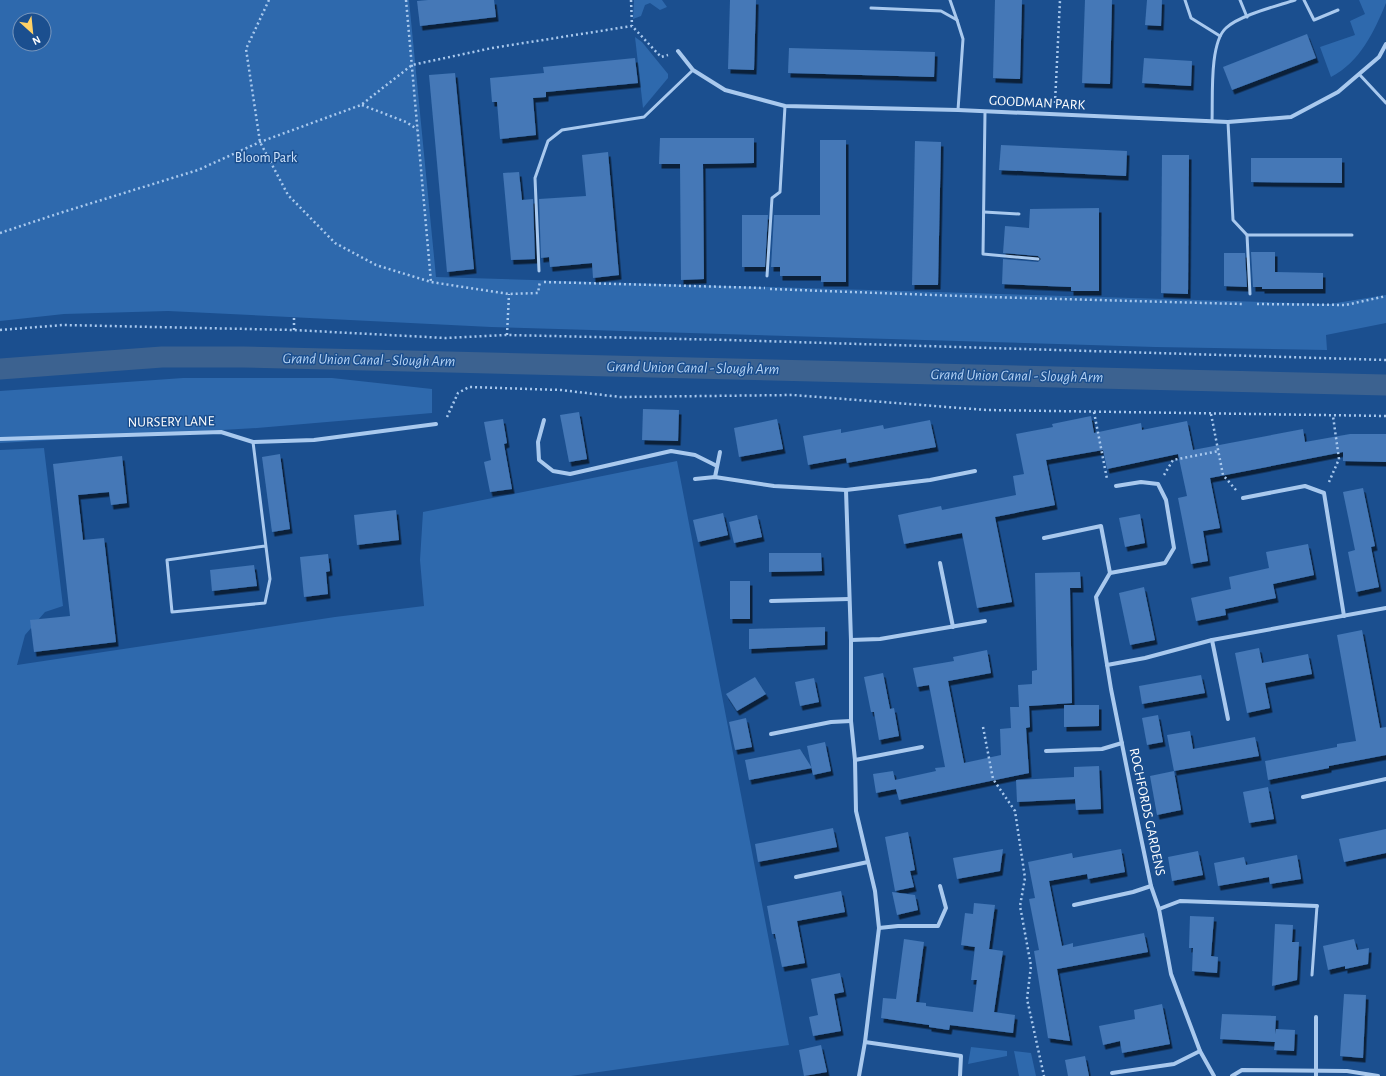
<svg xmlns="http://www.w3.org/2000/svg" width="1386" height="1076" font-family="'Alegreya Sans',sans-serif">
	<style>
		.green { fill: #2e69ad; fill-rule: evenodd }
		.lines { fill: none; stroke-linecap: round; stroke-linejoin: round }
		.canal { stroke: #3c6290; stroke-width: 21 }
		.building { fill: #4478b7; filter: url(#shadow) }
		.path { stroke: #a9c9ee; stroke-width: 2.5; stroke-dasharray: 2 3; stroke-linecap: butt }
		.lane { stroke: #a9c9ee; stroke-width: 3 }
		.street { stroke: #a9c9ee; stroke-width: 4 }
		.labels { text-anchor: middle; dominant-baseline: central; stroke-width: 3; stroke-linejoin: round; paint-order: stroke }
		.street-label { font-size: 14px; fill: #fff; stroke: #1b4f8f }
		.park-label { font-size: 14px; fill: #cfe3fa; stroke: #1b4f8f }
		.water-label { font-size: 15px; font-style: italic; fill: #b5d3f5; stroke: #1b4f8f }
	</style>
	<defs>
		<filter id="shadow"><feDropShadow dx="2.5" dy="4.5" stdDeviation="0" flood-color="#0009"/></filter>
	</defs>
	<rect width="100%" height="100%" fill="#1b4f8f"/>
	<g class="green">
		<path d="M 0,0 L 409,0 L 436,277 L 1330,304 L 1386,295 L 1386,323 L 1326,335 L 1327,350 L 1155,347 L 491,327 L 168,311 L 64,314 L 0,321 ZM 20,20 L 44,20 L 44,44 L 20,44 Z"/>
		<path d="M 634,0 L 662,0 L 667,7 L 660,10 L 650,3 L 645,5 L 641,16 L 633,19 Z"/>
		<path d="M 1359,0 L 1386,0 L 1386,3 C 1374,32 1360,62 1331,77 L 1320,47 L 1355,35 L 1350,21 L 1365,14 Z"/>
		<path d="M 635,37 L 642,42 L 668,74 L 668,78 L 643,108 Z"/>
		<path d="M 183,378 L 332,378 L 432,389 L 432,413 L 257,428 L 0,443 L 0,391 Z"/>
		<path d="M 44,448 L 63,606 L 45,612 L 25,635 L 17,665 L 335,617 L 424,606 L 420,560 L 423,512 L 677,461 L 789,1045 L 571,1076 L 0,1076 L 0,450 Z"/>
		<path d="M 971,1047 L 1007,1051 L 1007,1056 L 968,1064 Z"/>
		<path d="M 1014,1051 L 1031,1053 L 1036,1076 L 1019,1076 Z"/>
	</g>
	<g class="lines">
		<path class="canal" d="M 0,369 L 162,357 L 243,357 L 1386,385"/>
	</g>
	<g class="building">
		<path d="M 428,0 L 494,0 L 496,17 L 420,26 L 417,1 Z"/>
		<path d="M 730,0 L 756,0 L 754,70 L 728,69 Z"/>
		<path d="M 995,0 L 1022,0 L 1020,79 L 993,78 Z"/>
		<path d="M 1085,0 L 1112,0 L 1110,84 L 1082,83 Z"/>
		<path d="M 1147,0 L 1162,0 L 1161,26 L 1145,25 Z"/>
		<path d="M 1307,34 L 1316,58 L 1232,90 L 1223,67 Z"/>
		<path d="M 789,48 L 935,52 L 934,77 L 788,73 Z"/>
		<path d="M 635,58 L 638,83 L 546,92 L 546,97 L 533,98 L 536,135 L 500,139 L 497,102 L 492,102 L 490,78 L 544,73 L 543,67 Z"/>
		<path d="M 1144,58 L 1192,61 L 1191,86 L 1142,83 Z"/>
		<path d="M 455,73 L 474,269 L 447,272 L 429,75 Z"/>
		<path d="M 660,138 L 754,138 L 754,163 L 703,164 L 704,279 L 681,280 L 680,164 L 659,164 Z"/>
		<path d="M 820,140 L 846,140 L 846,282 L 821,282 L 821,276 L 780,276 L 780,267 L 771,267 L 774,215 L 820,215 Z"/>
		<path d="M 915,141 L 941,142 L 938,285 L 912,285 Z"/>
		<path d="M 1001,145 L 1127,151 L 1126,176 L 999,170 Z"/>
		<path d="M 608,152 L 619,275 L 593,278 L 592,263 L 550,267 L 549,257 L 541,258 L 539,199 L 586,196 L 582,155 Z"/>
		<path d="M 1162,155 L 1189,155 L 1188,294 L 1161,293 Z"/>
		<path d="M 1251,158 L 1342,158 L 1342,183 L 1251,182 Z"/>
		<path d="M 519,172 L 522,200 L 533,199 L 535,259 L 511,260 L 503,173 Z"/>
		<path d="M 1099,208 L 1099,291 L 1071,291 L 1071,287 L 1002,284 L 1003,259 L 1038,262 L 1041,259 L 1038,256 L 1003,253 L 1005,226 L 1029,228 L 1030,209 Z"/>
		<path d="M 742,215 L 768,215 L 765,267 L 742,267 Z"/>
		<path d="M 1251,252 L 1275,252 L 1275,272 L 1323,273 L 1323,289 L 1262,289 L 1262,287 L 1253,287 Z"/>
		<path d="M 1224,253 L 1245,253 L 1247,287 L 1224,286 Z"/>
		<path d="M 643,409 L 679,410 L 678,441 L 642,440 Z"/>
		<path d="M 579,412 L 587,459 L 569,462 L 560,415 Z"/>
		<path d="M 1091,416 L 1094,433 L 1141,423 L 1142,430 L 1187,421 L 1193,450 L 1303,429 L 1305,442 L 1350,434 L 1386,434 L 1386,462 L 1343,461 L 1343,452 L 1210,478 L 1220,528 L 1203,531 L 1208,561 L 1191,564 L 1178,498 L 1187,496 L 1178,454 L 1107,469 L 1103,450 L 1046,460 L 1055,505 L 995,517 L 1012,602 L 977,608 L 962,533 L 904,544 L 898,515 L 941,506 L 942,510 L 1016,495 L 1013,476 L 1024,474 L 1016,434 L 1053,427 L 1052,424 Z"/>
		<path d="M 503,419 L 507,443 L 504,444 L 512,489 L 490,492 L 484,462 L 491,460 L 484,422 Z"/>
		<path d="M 777,419 L 783,449 L 739,457 L 734,428 Z"/>
		<path d="M 930,420 L 936,447 L 847,463 L 846,458 L 808,465 L 803,436 L 841,429 L 841,433 L 883,425 L 884,429 Z"/>
		<path d="M 280,454 L 290,529 L 272,532 L 262,457 Z"/>
		<path d="M 122,456 L 127,503 L 111,505 L 109,492 L 78,495 L 83,540 L 104,538 L 116,642 L 34,652 L 30,620 L 70,616 L 53,464 Z"/>
		<path d="M 1363,488 L 1375,546 L 1371,547 L 1379,587 L 1356,592 L 1348,552 L 1355,550 L 1343,492 Z"/>
		<path d="M 396,510 L 399,540 L 357,545 L 354,515 Z"/>
		<path d="M 723,513 L 728,535 L 698,542 L 693,520 Z"/>
		<path d="M 1140,514 L 1145,543 L 1125,547 L 1119,518 Z"/>
		<path d="M 757,515 L 762,537 L 734,543 L 729,522 Z"/>
		<path d="M 1308,544 L 1314,575 L 1273,584 L 1276,598 L 1225,609 L 1226,615 L 1196,621 L 1191,598 L 1231,589 L 1229,577 L 1269,568 L 1266,552 Z"/>
		<path d="M 769,553 L 821,553 L 822,571 L 769,572 Z"/>
		<path d="M 328,554 L 330,571 L 326,572 L 328,594 L 304,597 L 300,557 Z"/>
		<path d="M 254,565 L 257,586 L 212,591 L 210,570 Z"/>
		<path d="M 1080,572 L 1081,588 L 1070,588 L 1072,703 L 1029,706 L 1030,727 L 1026,728 L 1029,773 L 899,800 L 896,789 L 876,793 L 873,774 L 893,771 L 895,780 L 936,771 L 935,768 L 945,767 L 929,685 L 917,687 L 913,668 L 954,661 L 953,657 L 987,650 L 991,673 L 948,681 L 964,763 L 1001,755 L 1000,729 L 1011,728 L 1010,707 L 1019,707 L 1018,685 L 1032,684 L 1032,671 L 1037,670 L 1035,573 Z"/>
		<rect x="730" y="581" width="20" height="38"/>
		<path d="M 1144,587 L 1155,640 L 1130,645 L 1119,593 Z"/>
		<path d="M 825,627 L 825,645 L 749,649 L 749,629 Z"/>
		<path d="M 1362,630 L 1380,728 L 1386,727 L 1386,755 L 1329,766 L 1329,768 L 1268,780 L 1265,761 L 1337,747 L 1337,744 L 1356,741 L 1337,635 Z"/>
		<path d="M 1259,648 L 1262,663 L 1308,654 L 1312,674 L 1265,683 L 1270,708 L 1247,713 L 1235,653 Z"/>
		<path d="M 883,673 L 890,709 L 894,708 L 899,736 L 879,740 L 874,712 L 871,712 L 864,677 Z"/>
		<path d="M 1201,675 L 1205,693 L 1142,704 L 1139,686 Z"/>
		<path d="M 755,677 L 766,694 L 737,711 L 726,694 Z"/>
		<path d="M 814,678 L 819,702 L 800,706 L 795,682 Z"/>
		<path d="M 1064,705 L 1099,705 L 1099,726 L 1064,727 Z"/>
		<path d="M 1158,715 L 1163,742 L 1147,745 L 1142,718 Z"/>
		<path d="M 746,718 L 752,747 L 735,750 L 729,722 Z"/>
		<path d="M 1190,731 L 1193,749 L 1255,737 L 1259,756 L 1174,771 L 1167,735 Z"/>
		<path d="M 825,742 L 831,771 L 813,775 L 807,746 Z"/>
		<path d="M 800,749 L 812,768 L 749,780 L 745,760 Z"/>
		<path d="M 1099,766 L 1101,809 L 1076,810 L 1075,799 L 1017,802 L 1016,780 L 1074,777 L 1074,767 Z"/>
		<path d="M 1174,771 L 1181,810 L 1157,815 L 1150,776 Z"/>
		<path d="M 1268,787 L 1274,819 L 1249,823 L 1243,792 Z"/>
		<path d="M 833,828 L 837,847 L 758,862 L 755,844 Z"/>
		<path d="M 1386,829 L 1386,853 L 1344,862 L 1339,839 Z"/>
		<path d="M 908,832 L 915,870 L 910,871 L 914,887 L 895,891 L 885,837 Z"/>
		<path d="M 1003,849 L 1000,871 L 957,879 L 953,858 Z"/>
		<path d="M 1121,849 L 1125,872 L 1088,879 L 1087,874 L 1049,881 L 1062,946 L 1073,943 L 1073,947 L 1144,933 L 1148,952 L 1057,969 L 1070,1041 L 1048,1038 L 1034,951 L 1039,950 L 1029,899 L 1035,898 L 1028,862 L 1072,853 L 1073,858 Z"/>
		<path d="M 1198,851 L 1203,875 L 1172,881 L 1168,857 Z"/>
		<path d="M 1297,855 L 1301,879 L 1270,884 L 1269,877 L 1218,886 L 1214,863 L 1244,857 L 1246,865 Z"/>
		<path d="M 841,891 L 845,912 L 797,921 L 805,963 L 782,967 L 775,934 L 772,934 L 767,906 Z"/>
		<path d="M 892,892 L 915,895 L 918,910 L 897,915 Z"/>
		<path d="M 974,903 L 995,905 L 989,949 L 1003,951 L 994,1012 L 1015,1015 L 1013,1033 L 950,1025 L 949,1030 L 929,1027 L 929,1025 L 881,1018 L 883,998 L 896,999 L 904,939 L 924,942 L 916,1002 L 926,1003 L 926,1006 L 973,1012 L 977,980 L 971,980 L 975,947 L 961,945 L 965,913 L 973,914 Z"/>
		<path d="M 1190,916 L 1214,917 L 1211,956 L 1218,957 L 1217,973 L 1192,971 L 1193,948 L 1189,948 Z"/>
		<path d="M 1275,924 L 1293,925 L 1292,942 L 1299,942 L 1297,980 L 1272,986 Z"/>
		<path d="M 1354,939 L 1357,950 L 1369,948 L 1368,964 L 1345,969 L 1345,966 L 1328,970 L 1323,946 Z"/>
		<path d="M 840,973 L 844,992 L 834,994 L 841,1031 L 813,1036 L 809,1017 L 818,1015 L 811,979 Z"/>
		<path d="M 1344,994 L 1366,995 L 1363,1058 L 1340,1056 Z"/>
		<path d="M 1162,1004 L 1170,1044 L 1122,1053 L 1120,1041 L 1103,1045 L 1099,1026 L 1135,1019 L 1134,1010 Z"/>
		<path d="M 1222,1014 L 1276,1016 L 1275,1034 L 1276,1029 L 1295,1030 L 1294,1051 L 1274,1050 L 1275,1042 L 1220,1039 Z"/>
		<path d="M 821,1045 L 827,1072 L 804,1076 L 799,1050 Z"/>
		<path d="M 1085,1056 L 1089,1076 L 1068,1076 L 1065,1060 Z"/>
	</g>
	<g class="lines">
		<g class="path">
			<path d="M 269,0 L 246,49 L 260,142 L 288,195 L 335,243 L 376,265 L 431,282 L 509,294 L 538,293 L 540,281"/>
			<path d="M 406,0 L 431,282"/>
			<path d="M 631,0 L 632,26"/>
			<path d="M 1055,103 L 1060,0"/>
			<path d="M 362,105 L 406,122 L 417,129"/>
			<path d="M 0,233 L 63,212 L 198,170 L 260,142 L 361,105 L 412,65 L 492,48 L 632,26 L 661,57 L 668,55"/>
			<path d="M 544,282 L 765,288"/>
			<path d="M 770,289 L 989,297 L 1242,304"/>
			<path d="M 1257,304 L 1346,305 L 1386,296"/>
			<path d="M 0,330 L 63,325 L 294,330 L 446,338 L 507,335 L 728,340 L 1386,360"/>
			<path d="M 294,330 L 294,317"/>
			<path d="M 507,335 L 509,294"/>
			<path d="M 1094,412 L 1107,479"/>
			<path d="M 1211,414 L 1223,475 L 1236,490"/>
			<path d="M 447,417 L 458,393 L 469,387 L 561,390 L 620,397 L 793,395 L 986,410 L 1386,416"/>
			<path d="M 1164,475 L 1173,460 L 1219,451"/>
			<path d="M 1329,482 L 1339,459 L 1333,416"/>
			<path d="M 983,727 L 993,779 L 1015,811 L 1025,878 L 1020,906 L 1031,966 L 1027,999 L 1044,1076"/>
		</g>
		<g class="lane">
			<path d="M 950,0 L 957,20"/>
			<path d="M 1185,0 L 1191,18 L 1220,36"/>
			<path d="M 1240,0 L 1247,17"/>
			<path d="M 1304,0 L 1314,20 L 1338,10"/>
			<path d="M 871,8 L 941,11 L 957,20 L 963,39 L 958,110"/>
			<path d="M 1359,74 L 1386,103"/>
			<path d="M 985,112 L 983,254 L 1038,259"/>
			<path d="M 1212,121 C 1213,99 1209,43 1226,28 C 1240,15 1277,6 1295,0"/>
			<path d="M 1228,122 L 1233,220 L 1247,235 L 1352,235"/>
			<path d="M 984,212 L 1019,214"/>
			<path d="M 1247,235 L 1250,294"/>
			<path d="M 539,271 L 535,178 L 548,141 L 562,130 L 644,117 L 693,70"/>
			<path d="M 767,276 L 772,198 L 780,192 L 785,106"/>
			<path d="M 253,442 L 270,579 L 265,603 L 172,612 L 167,560 L 265,546"/>
			<path d="M 1312,975 L 1317,906"/>
		</g>
		<g class="street">
			<path d="M 678,51 L 693,70 L 725,90 L 785,106 L 958,110 L 1228,122 L 1291,117 L 1338,92 L 1379,57 L 1386,44"/>
			<path d="M 544,420 L 538,442 L 539,460 L 553,471 L 570,474 L 671,451 L 695,455 L 717,466"/>
			<path d="M 0,439 L 221,432 L 253,442 L 314,440 L 436,424"/>
			<path d="M 715,477 L 720,452"/>
			<path d="M 695,479 L 715,477 L 774,486 L 846,490 L 930,480 L 975,471"/>
			<path d="M 846,490 L 851,640 L 851,721 L 855,760 L 856,811 L 875,891 L 879,928 L 865,1042 L 859,1076"/>
			<path d="M 1243,498 L 1305,486 L 1324,493 L 1344,616"/>
			<path d="M 1044,538 L 1101,526 L 1110,573 L 1096,597 L 1111,689 L 1134,804 L 1151,886 L 1159,909 L 1171,974 L 1200,1051 L 1214,1076"/>
			<path d="M 940,563 L 953,627"/>
			<path d="M 1110,573 L 1165,563 L 1174,548 L 1166,500 L 1158,484 L 1141,482 L 1116,486"/>
			<path d="M 771,601 L 849,599"/>
			<path d="M 851,640 L 880,639 L 985,621"/>
			<path d="M 1212,640 L 1228,719"/>
			<path d="M 1107,665 L 1145,658 L 1212,640 L 1386,608"/>
			<path d="M 771,734 L 831,722 L 851,721"/>
			<path d="M 1046,751 L 1102,749 L 1122,743"/>
			<path d="M 855,760 L 922,747"/>
			<path d="M 1303,797 L 1386,779"/>
			<path d="M 796,877 L 868,862"/>
			<path d="M 1074,905 L 1133,892 L 1151,886"/>
			<path d="M 1159,909 L 1180,901 L 1317,906"/>
			<path d="M 879,928 L 898,926 L 938,926 L 946,908 L 940,886"/>
			<path d="M 1316,1017 L 1316,1076"/>
			<path d="M 865,1042 L 961,1056 L 960,1076"/>
			<path d="M 1112,1073 L 1174,1064 L 1200,1051"/>
			<path d="M 1232,1076 L 1242,1070 L 1347,1071 L 1378,1076"/>
		</g>
	</g>
	<g class="labels">
		<g class="street-label">
			<text transform="translate(1037 103) rotate(3)">GOODMAN PARK</text>
			<text transform="translate(171 422) rotate(-1)">NURSERY LANE</text>
			<text transform="translate(1147 812) rotate(78)">ROCHFORDS GARDENS</text>
		</g>
		<g class="park-label">
			<text x="266" y="158">Bloom Park</text>
		</g>
		<g class="water-label">
			<text transform="translate(369 360) rotate(1)">Grand Union Canal - Slough Arm</text>
			<text transform="translate(693 368) rotate(1)">Grand Union Canal - Slough Arm</text>
			<text transform="translate(1017 376) rotate(1)">Grand Union Canal - Slough Arm</text>
		</g>
	</g>
	<g transform="translate(32 32) rotate(153)"><circle r="19" fill="#1b4f8f" stroke="#7695bc"/>
	<path d="M0-3L7 15L0 10L-7 15Z" fill="#ffd166"/>
	<text y="-6" font-size="11" font-weight="bold" text-anchor="middle" fill="#ffffff">N</text>
	</g>
</svg>
